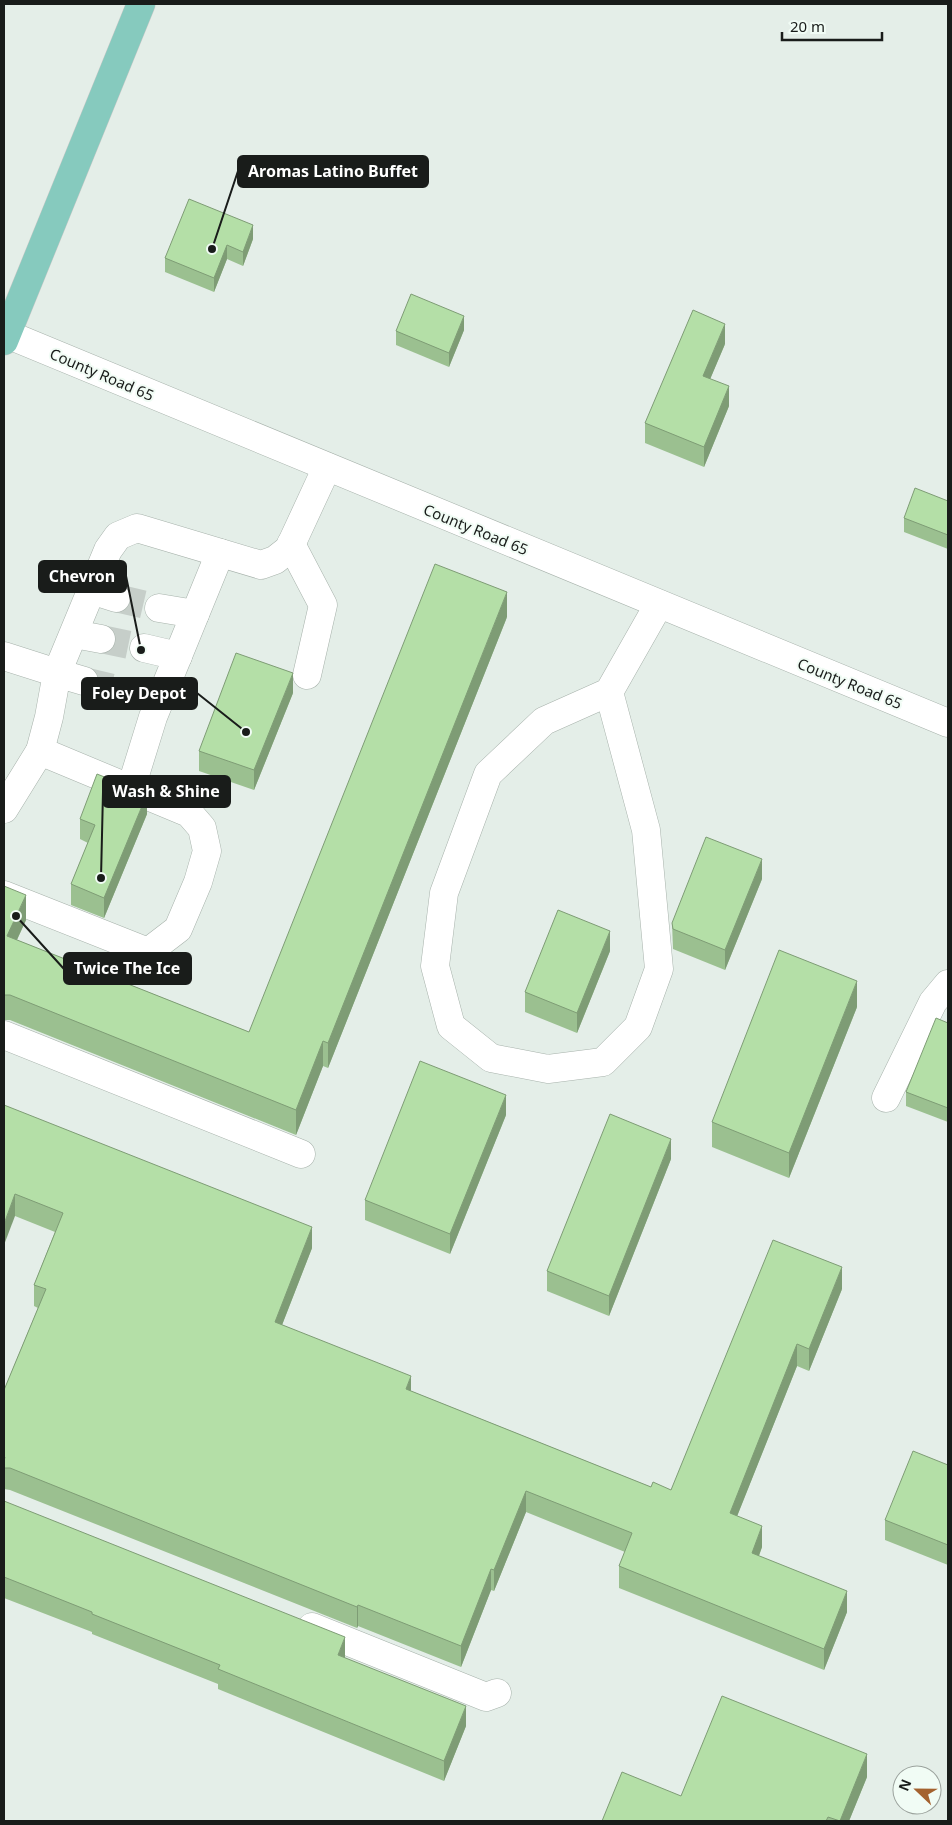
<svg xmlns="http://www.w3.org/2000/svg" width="952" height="1825" font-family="'Noto Sans',sans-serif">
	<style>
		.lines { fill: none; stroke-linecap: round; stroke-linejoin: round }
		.minor-tunnel { stroke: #c6cec9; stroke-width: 28; stroke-dasharray: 28 14; stroke-linecap: butt }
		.minor-casing { stroke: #a7b2ab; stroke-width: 29 }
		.major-casing { stroke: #c8c9c8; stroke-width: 29 }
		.minor { stroke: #fff; stroke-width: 28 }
		.major { stroke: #86cabe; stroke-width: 28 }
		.wall { fill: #9bc090 }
		.shaded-wall { fill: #7e9c75 }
		.building { fill: #b4dfa7; stroke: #7e9c75 }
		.labels { text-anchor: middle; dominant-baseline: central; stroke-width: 4; stroke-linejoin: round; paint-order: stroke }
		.street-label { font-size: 15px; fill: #191c1a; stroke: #f1fcf5 }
		.leader { fill: none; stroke: #191c1a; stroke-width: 2 }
		.callout-dot { fill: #191c1a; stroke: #f1fcf5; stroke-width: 2 }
		.callout { fill: #191c1a; stroke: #191c1a; stroke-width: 2 }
		.callout-label { font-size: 16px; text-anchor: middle; font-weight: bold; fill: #fff }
	</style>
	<rect width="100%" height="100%" fill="#e4eee8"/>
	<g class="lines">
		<g class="minor-tunnel">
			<path d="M 116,598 L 159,608"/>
			<path d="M 101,639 L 144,648"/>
			<path d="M 84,681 L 130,692"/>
		</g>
		<defs>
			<g id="minor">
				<path d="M 4,333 L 948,723"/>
				<path d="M 291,544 L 323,605 L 307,675"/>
				<path d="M 91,590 L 116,598"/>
				<path d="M 159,608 L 195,614"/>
				<path d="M 74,634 L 101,639"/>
				<path d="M 144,648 L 178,656"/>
				<path d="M 4,656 L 57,673 L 108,550 L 118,536 L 137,528 L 261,565 L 275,560 L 289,549 L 327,467"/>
				<path d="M 130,692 L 159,700"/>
				<path d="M 609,692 L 646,830 L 659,969 L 638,1027 L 603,1062 L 548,1069 L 491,1058 L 451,1026 L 435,966 L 444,893 L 488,774 L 544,721 L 609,692 L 659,604"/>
				<path d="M 40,751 L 49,717 L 57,673 L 84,681"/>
				<path d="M 131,788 L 153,717 L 220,553"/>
				<path d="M 4,809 L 40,751 L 189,813 L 202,828 L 207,851 L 198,882 L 178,929 L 148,952 L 4,895"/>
				<path d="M 4,1035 L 301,1154"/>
				<path d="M 886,1098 L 933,1002 L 948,984"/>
				<path d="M 312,1627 L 486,1697 L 497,1693"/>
			</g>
			<path id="major" d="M 4,341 L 141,4"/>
		</defs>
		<use href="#minor" class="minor-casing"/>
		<use href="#major" class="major-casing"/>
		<use href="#minor" class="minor"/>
		<use href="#major" class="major"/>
	</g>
	<g class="wall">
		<path d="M 253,239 L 243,266 L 227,259 L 214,292 L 165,272 L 165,258 Z"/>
		<path d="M 464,330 L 449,367 L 396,345 L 396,331 Z"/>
		<path d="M 725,344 L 710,379 L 729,406 L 704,467 L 645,443 L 645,423 Z"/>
		<path d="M 948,501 L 948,549 L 904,532 L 904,518 Z"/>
		<path d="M 507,617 L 328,1068 L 323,1066 L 296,1135 L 10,1020 L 4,1020 L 4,886 L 26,920 L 17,940 L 249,1032 Z"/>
		<path d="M 293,693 L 254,790 L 199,771 L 199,751 Z"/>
		<path d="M 147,814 L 104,918 L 71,905 L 71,884 L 88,843 L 80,839 L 80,819 Z"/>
		<path d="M 762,879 L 725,970 L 673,949 L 672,923 Z"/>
		<path d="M 610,951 L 577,1033 L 525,1012 L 525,992 Z"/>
		<path d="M 857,1007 L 789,1178 L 712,1147 L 712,1122 Z"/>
		<path d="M 948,1023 L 948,1122 L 906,1106 L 906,1092 Z"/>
		<path d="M 4,1105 L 312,1248 L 282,1325 L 411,1391 L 651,1487 L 671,1490 L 842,1289 L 809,1371 L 797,1366 L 737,1516 L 762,1547 L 759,1556 L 847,1612 L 824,1670 L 619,1588 L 619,1566 L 625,1552 L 526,1512 L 494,1591 L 491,1590 L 461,1667 L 358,1626 L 357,1628 L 10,1490 L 4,1489 L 4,1390 L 38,1308 L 34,1306 L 34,1285 L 55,1232 L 15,1216 Z"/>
		<path d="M 506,1115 L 450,1254 L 365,1220 L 365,1200 Z"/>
		<path d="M 671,1159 L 609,1316 L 547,1291 L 547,1271 Z"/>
		<path d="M 948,1465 L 948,1565 L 885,1540 L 885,1520 Z"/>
		<path d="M 4,1501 L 345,1658 L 466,1726 L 444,1781 L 218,1689 L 218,1684 L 92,1634 L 92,1632 L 4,1598 Z"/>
		<path d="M 867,1777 L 849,1821 L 602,1821 L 681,1796 Z"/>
	</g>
	<g class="shaded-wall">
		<path d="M 253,225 L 253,239 L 243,266 L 243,252 Z"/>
		<path d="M 227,245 L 227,259 L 214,292 L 214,278 Z"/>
		<path d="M 464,316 L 464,330 L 449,367 L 449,353 Z"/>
		<path d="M 725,324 L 725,344 L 703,396 L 703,376 Z"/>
		<path d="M 729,386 L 729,406 L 704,467 L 704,447 Z"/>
		<path d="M 507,592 L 507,617 L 328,1068 L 328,1043 Z"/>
		<path d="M 293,673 L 293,693 L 254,790 L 254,770 Z"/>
		<path d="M 147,794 L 147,814 L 104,918 L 104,898 Z"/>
		<path d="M 762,859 L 762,879 L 725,970 L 725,950 Z"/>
		<path d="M 26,895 L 26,920 L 7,961 L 7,936 Z"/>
		<path d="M 610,931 L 610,951 L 577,1033 L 577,1013 Z"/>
		<path d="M 857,981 L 857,1007 L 789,1178 L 789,1153 Z"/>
		<path d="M 323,1041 L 323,1066 L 296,1135 L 296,1110 Z"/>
		<path d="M 506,1095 L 506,1115 L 450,1254 L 450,1234 Z"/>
		<path d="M 671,1139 L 671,1159 L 609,1316 L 609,1296 Z"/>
		<path d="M 15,1194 L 15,1216 L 4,1245 L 4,1224 Z"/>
		<path d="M 312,1227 L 312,1248 L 275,1343 L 275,1322 Z"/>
		<path d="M 842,1267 L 842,1289 L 809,1371 L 809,1349 Z"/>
		<path d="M 797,1344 L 797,1366 L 730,1534 L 730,1513 Z"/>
		<path d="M 411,1376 L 411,1397 L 406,1389 Z"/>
		<path d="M 526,1491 L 526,1512 L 494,1591 L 494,1570 Z"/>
		<path d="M 762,1526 L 762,1547 L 752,1574 L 752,1553 Z"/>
		<path d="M 491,1569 L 491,1590 L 461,1667 L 461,1646 Z"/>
		<path d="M 847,1591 L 847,1612 L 824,1670 L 824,1649 Z"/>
		<path d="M 358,1605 L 358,1626 L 357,1628 L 357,1607 Z"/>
		<path d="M 345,1637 L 345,1658 L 338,1655 Z"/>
		<path d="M 466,1706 L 466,1726 L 444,1781 L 444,1761 Z"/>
		<path d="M 867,1754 L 867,1777 L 849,1821 L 840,1821 Z"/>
	</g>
	<g class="building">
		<path d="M 189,199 L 253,225 L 243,252 L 227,245 L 214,278 L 165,258 Z"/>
		<path d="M 411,294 L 464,316 L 449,353 L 396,331 Z"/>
		<path d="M 693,310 L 725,324 L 703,376 L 729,386 L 704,447 L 645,423 Z"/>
		<path d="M 915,488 L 948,501 L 948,535 L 904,518 Z"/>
		<path d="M 435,564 L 507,592 L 328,1043 L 323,1041 L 296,1110 L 10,995 L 4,995 L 4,886 L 26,895 L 7,936 L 249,1032 Z"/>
		<path d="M 236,653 L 293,673 L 254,770 L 199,751 Z"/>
		<path d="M 97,774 L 147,794 L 104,898 L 71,884 L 95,825 L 80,819 Z"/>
		<path d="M 706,837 L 762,859 L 725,950 L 673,929 L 672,923 Z"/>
		<path d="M 558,910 L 610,931 L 577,1013 L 525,992 Z"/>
		<path d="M 779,950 L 857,981 L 789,1153 L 712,1122 Z"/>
		<path d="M 936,1018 L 948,1023 L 948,1108 L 906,1092 Z"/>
		<path d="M 420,1061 L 506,1095 L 450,1234 L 365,1200 Z"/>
		<path d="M 4,1105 L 312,1227 L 275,1322 L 411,1376 L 406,1389 L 651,1487 L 653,1482 L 671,1490 L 773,1240 L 842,1267 L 809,1349 L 797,1344 L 730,1513 L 762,1526 L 752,1553 L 847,1591 L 824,1649 L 619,1566 L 632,1533 L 526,1491 L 494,1570 L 491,1569 L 461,1646 L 358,1605 L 357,1607 L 10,1468 L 4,1468 L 4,1461 L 5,1457 L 4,1457 L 4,1390 L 46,1289 L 34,1285 L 63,1213 L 15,1194 L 4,1224 Z"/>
		<path d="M 610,1114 L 671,1139 L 609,1296 L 547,1271 Z"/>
		<path d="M 913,1451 L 948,1465 L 948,1545 L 885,1520 Z"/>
		<path d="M 4,1501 L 345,1637 L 338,1655 L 466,1706 L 444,1761 L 218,1669 L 220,1665 L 92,1614 L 92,1612 L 4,1577 Z"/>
		<path d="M 722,1696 L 867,1754 L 840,1821 L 828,1817 L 826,1821 L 602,1821 L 622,1772 L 681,1796 Z"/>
	</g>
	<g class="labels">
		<g class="street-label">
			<text transform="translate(102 374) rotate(23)">County Road 65</text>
			<text transform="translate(476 529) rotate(22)">County Road 65</text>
			<text transform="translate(850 683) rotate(22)">County Road 65</text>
		</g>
	</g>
	<path class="leader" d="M212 249L238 171M141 650L126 576M246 732L197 693M101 878L103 792M16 916L64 969"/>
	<g class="callout-dot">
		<circle cx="212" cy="249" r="5"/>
		<circle cx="141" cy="650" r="5"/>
		<circle cx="246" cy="732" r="5"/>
		<circle cx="101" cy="878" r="5"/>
		<circle cx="16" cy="916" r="5"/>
	</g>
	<g class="callout">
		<rect x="238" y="156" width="190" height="31" rx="5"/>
		<rect x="39" y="561" width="87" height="31" rx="5"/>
		<rect x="82" y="678" width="115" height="31" rx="5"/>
		<rect x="103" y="776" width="127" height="31" rx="5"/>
		<rect x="64" y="953" width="127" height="31" rx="5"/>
	</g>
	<g class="callout-label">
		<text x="333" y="177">Aromas Latino Buffet</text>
		<text x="82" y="582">Chevron</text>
		<text x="139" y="699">Foley Depot</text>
		<text x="166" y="797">Wash &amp; Shine</text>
		<text x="127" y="974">Twice The Ice</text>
	</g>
	<rect width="952" height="1825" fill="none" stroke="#191c1a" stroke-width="10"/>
	<g transform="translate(917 1790) rotate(292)"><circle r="24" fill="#f1fcf5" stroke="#9ba29d"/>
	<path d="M0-4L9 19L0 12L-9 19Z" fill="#a4622f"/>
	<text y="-8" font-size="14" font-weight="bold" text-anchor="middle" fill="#191c1a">N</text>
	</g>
	<path d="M782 32v8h100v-8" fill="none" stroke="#191c1a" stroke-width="2.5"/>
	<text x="790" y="32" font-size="15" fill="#191c1a" stroke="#f1fcf5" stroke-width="4" paint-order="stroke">20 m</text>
</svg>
